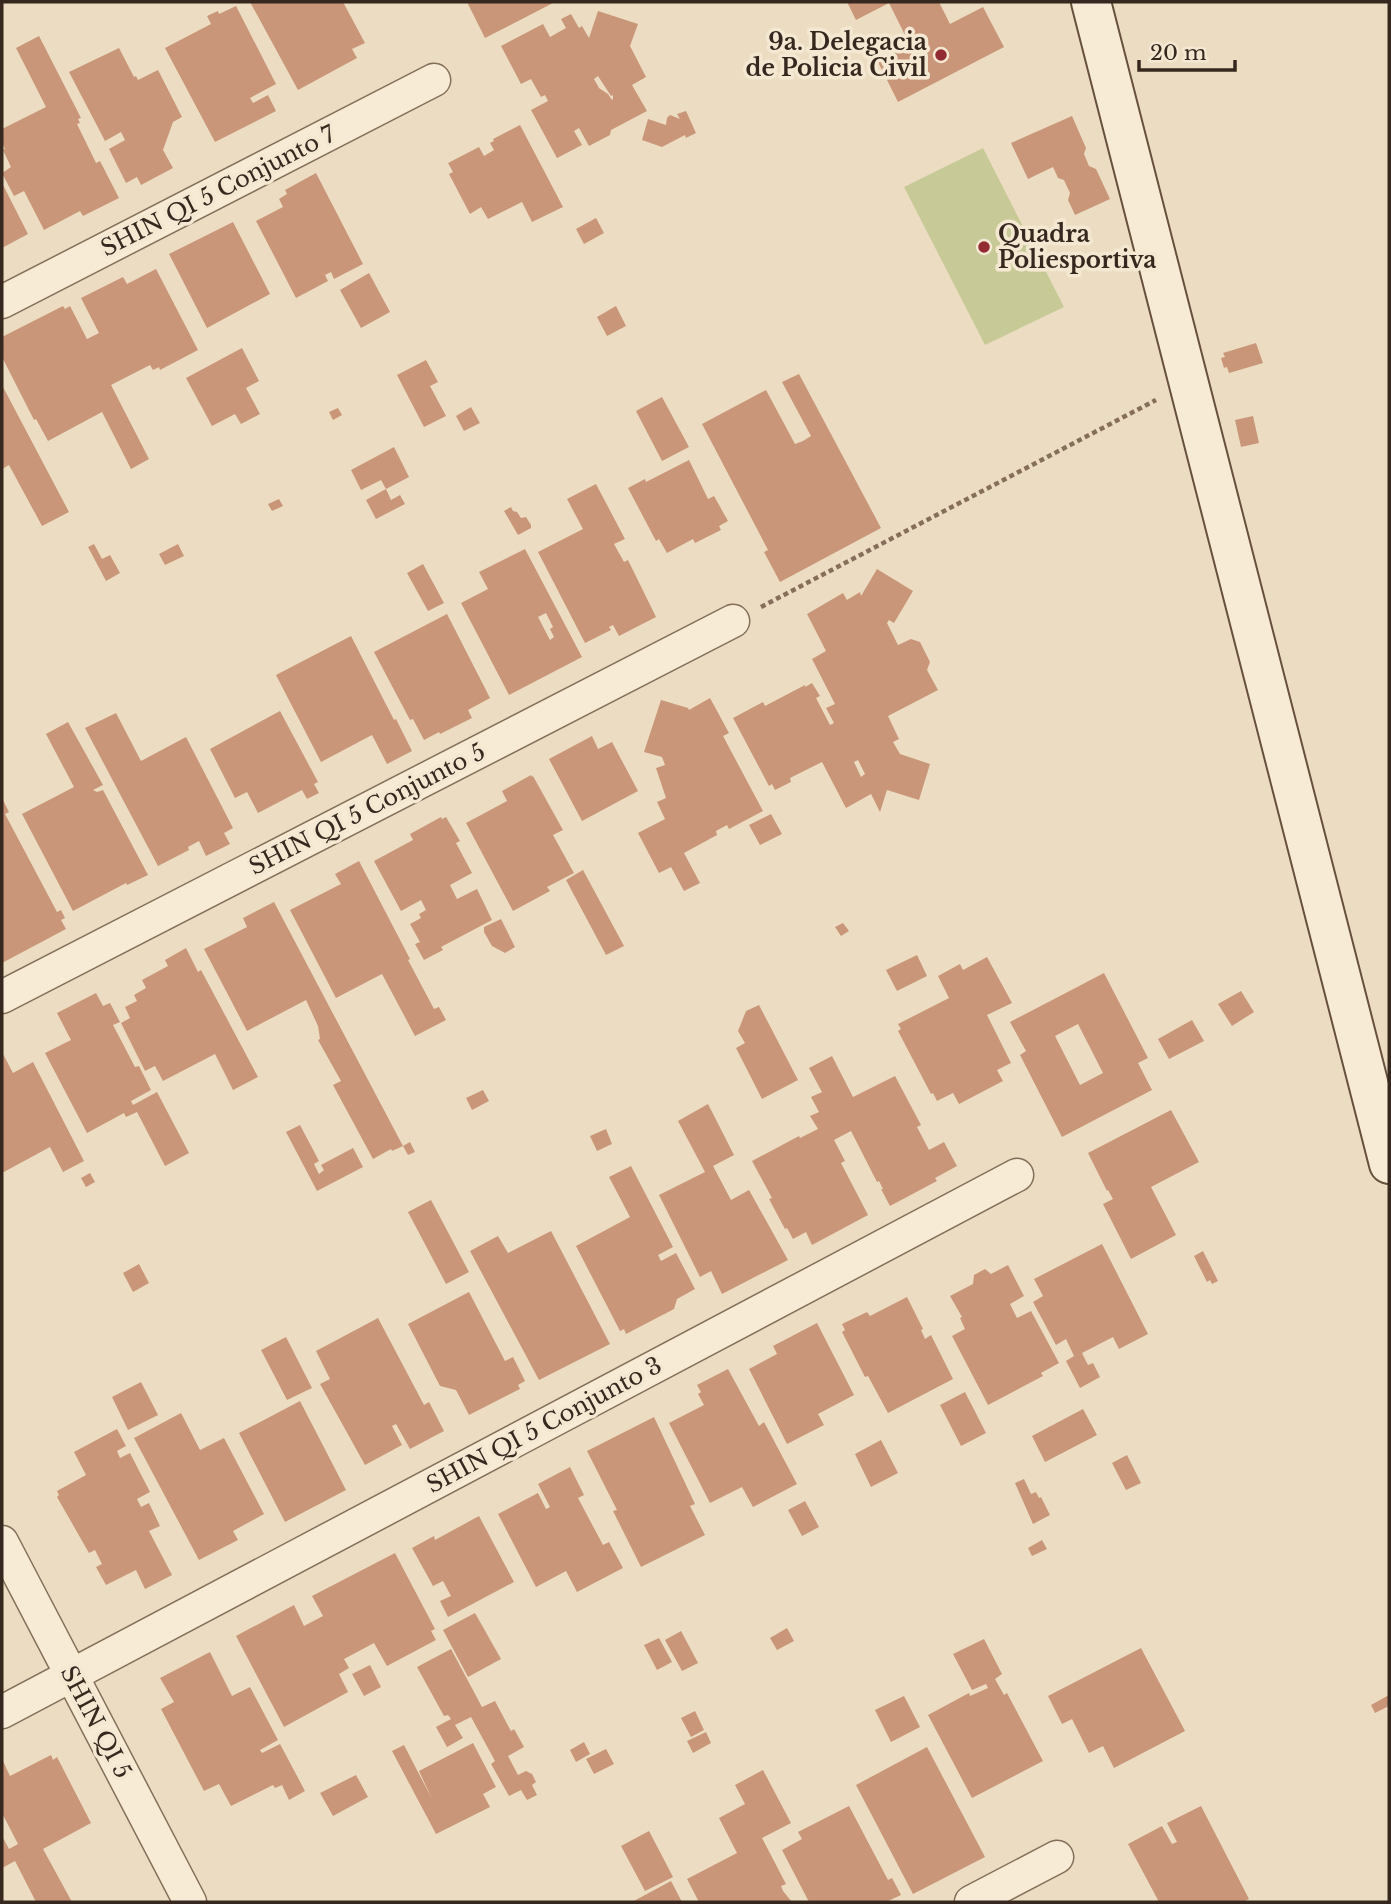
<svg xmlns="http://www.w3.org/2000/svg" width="1391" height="1904" font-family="'Libre Baskerville',serif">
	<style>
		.green { fill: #c7ca97 }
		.building { fill: #c99679; fill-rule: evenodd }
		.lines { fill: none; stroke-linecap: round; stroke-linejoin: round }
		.street-casing { stroke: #856f5a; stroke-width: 35 }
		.secondary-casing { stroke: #67503d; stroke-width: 42 }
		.path { stroke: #856f5a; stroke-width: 4.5; stroke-dasharray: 5 3.5; stroke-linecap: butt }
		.street { stroke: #f7ebd5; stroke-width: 32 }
		.secondary { stroke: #f7ebd5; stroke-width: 38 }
		.poi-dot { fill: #922c33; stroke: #f4e8d2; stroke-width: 2.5 }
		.labels { text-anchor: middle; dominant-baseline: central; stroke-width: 7; stroke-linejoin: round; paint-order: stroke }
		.poi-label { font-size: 23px; font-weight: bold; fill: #36281e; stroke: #f4e8d2; text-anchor: end }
		.street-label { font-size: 23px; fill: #36281e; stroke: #f4e8d2 }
	</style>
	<rect width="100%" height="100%" fill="#ecddc2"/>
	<path class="green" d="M 983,148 L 1064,307 L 985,345 L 904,187 Z"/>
	<g class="building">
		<path d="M 250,2 L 343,2 L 365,43 L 352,49 L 357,58 L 298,90 Z"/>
		<path d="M 467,2 L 555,2 L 485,38 Z"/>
		<path d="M 847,2 L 939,2 L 950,24 L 983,7 L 1004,47 L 898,102 L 878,62 L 910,45 L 889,3 L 856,20 Z"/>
		<path d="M 236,6 L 276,84 L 250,98 L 253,103 L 268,95 L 276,111 L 215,142 L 165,48 L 211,24 L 207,16 L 218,11 L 219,14 Z"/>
		<path d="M 598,11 L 638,24 L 630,46 L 646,77 L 632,85 L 647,111 L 611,130 L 610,135 L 589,146 L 579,128 L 574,131 L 582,145 L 557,158 L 531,110 L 548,101 L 545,95 L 541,97 L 531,79 L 521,84 L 501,46 L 543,24 L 550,37 L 566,28 L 561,19 L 571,14 L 579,28 L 582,26 L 589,38 ZM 598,76 L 611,96 L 613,95 L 613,99 L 612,100 L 608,94 L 599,88 L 594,79 Z"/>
		<path d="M 39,36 L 81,118 L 78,119 L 80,123 L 77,124 L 96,163 L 100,161 L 119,198 L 83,216 L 80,211 L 44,230 L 24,191 L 14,196 L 2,173 L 11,167 L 3,150 L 5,149 L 2,142 L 2,129 L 46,107 L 16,48 Z"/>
		<path d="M 119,48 L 134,77 L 136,76 L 138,80 L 158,70 L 182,117 L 173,122 L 163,150 L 173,168 L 141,185 L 137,177 L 126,183 L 109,149 L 125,140 L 121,132 L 105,141 L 69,72 Z"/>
		<path d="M 686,111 L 696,133 L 686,138 L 685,135 L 662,147 L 642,140 L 648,119 L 666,125 L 667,118 L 670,115 L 680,119 L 677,114 Z"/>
		<path d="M 1072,116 L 1086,148 L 1084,154 L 1089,166 L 1096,169 L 1110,199 L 1075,215 L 1068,200 L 1070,193 L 1064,180 L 1058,178 L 1053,167 L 1028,179 L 1011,143 Z"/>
		<path d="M 520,125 L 563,207 L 532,222 L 522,202 L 488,219 L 481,207 L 470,214 L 449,174 L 453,172 L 448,163 L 479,147 L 484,156 L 494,150 L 490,143 L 494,141 L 493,139 Z"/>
		<path d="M 316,173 L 363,264 L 334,279 L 331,272 L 325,275 L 328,281 L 296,298 L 256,221 L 283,207 L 279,199 L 287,194 L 285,190 Z"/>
		<path d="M 2,183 L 28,234 L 2,248 Z"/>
		<path d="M 596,218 L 604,233 L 584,244 L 576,229 Z"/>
		<path d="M 233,222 L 270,294 L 207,328 L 169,254 Z"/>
		<path d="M 156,269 L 198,350 L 160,370 L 159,367 L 153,370 L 150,365 L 111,385 L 149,459 L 131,469 L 102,412 L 48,441 L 36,419 L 34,420 L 2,357 L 2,337 L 63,306 L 65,309 L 70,306 L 87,339 L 99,333 L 81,298 L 123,277 L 127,284 Z"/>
		<path d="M 369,273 L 390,312 L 361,328 L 340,290 Z"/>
		<path d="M 616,306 L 626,326 L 607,336 L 597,317 Z"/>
		<path d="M 1256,343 L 1263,363 L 1229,373 L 1227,367 L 1224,368 L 1221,358 L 1225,357 L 1223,353 Z"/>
		<path d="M 242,348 L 259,381 L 246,388 L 260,414 L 241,424 L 235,414 L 212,426 L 186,378 Z"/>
		<path d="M 426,360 L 438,382 L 430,386 L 446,416 L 424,427 L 397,375 Z"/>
		<path d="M 799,374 L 881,528 L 780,582 L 764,552 L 768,550 L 702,424 L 766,390 L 795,444 L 803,441 L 811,436 L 782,382 Z"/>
		<path d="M 2,385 L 69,512 L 42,526 L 9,465 L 2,469 Z"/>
		<path d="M 662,397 L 689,447 L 662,461 L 636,411 Z"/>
		<path d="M 471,407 L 480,423 L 464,431 L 456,416 Z"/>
		<path d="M 338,408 L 342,415 L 333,420 L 329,412 Z"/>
		<path d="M 1253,416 L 1259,443 L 1241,447 L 1235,420 Z"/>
		<path d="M 394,447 L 409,477 L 386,489 L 381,480 L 361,490 L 351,470 Z"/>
		<path d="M 689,460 L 708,499 L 714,496 L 728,521 L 719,526 L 721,530 L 695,543 L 693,539 L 667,553 L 659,539 L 656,541 L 628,488 L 645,479 L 646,482 Z"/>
		<path d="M 596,484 L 625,539 L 614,544 L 624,562 L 628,560 L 656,617 L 619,636 L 613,625 L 609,627 L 611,630 L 585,643 L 538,552 L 583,529 L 567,499 Z"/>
		<path d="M 386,489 L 391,500 L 400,495 L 405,504 L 376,519 L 366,500 Z"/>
		<path d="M 279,499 L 283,506 L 272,511 L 268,504 Z"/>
		<path d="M 511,507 L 513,511 L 517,512 L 521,518 L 526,517 L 531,525 L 531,528 L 518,535 L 504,511 Z"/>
		<path d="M 94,544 L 102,559 L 110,555 L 120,573 L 106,581 L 88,547 Z"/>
		<path d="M 178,544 L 184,556 L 165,565 L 159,554 Z"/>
		<path d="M 525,549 L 582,657 L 509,695 L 461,603 L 488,589 L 479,572 ZM 546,613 L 553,627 L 550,629 L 554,637 L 550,640 L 538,617 Z"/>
		<path d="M 423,564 L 444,603 L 428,611 L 407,573 Z"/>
		<path d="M 877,569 L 913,591 L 894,623 L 889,620 L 887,623 L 898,645 L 911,639 L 920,642 L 930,662 L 927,670 L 938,690 L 888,716 L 899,739 L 893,742 L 900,754 L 930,764 L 919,800 L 887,790 L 880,812 L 871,794 L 846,808 L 822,762 L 790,778 L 791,782 L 775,790 L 772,784 L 769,786 L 733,718 L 763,702 L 765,706 L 805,685 L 805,687 L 812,683 L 820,696 L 816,698 L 830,725 L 834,723 L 826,708 L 835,704 L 812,659 L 826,651 L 807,614 L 843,593 L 847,600 L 860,592 L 861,596 ZM 858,760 L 865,774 L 861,777 L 854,762 Z"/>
		<path d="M 447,614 L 490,698 L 468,710 L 472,718 L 440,734 L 439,732 L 424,740 L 413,719 L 410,720 L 374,652 Z"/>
		<path d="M 351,636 L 394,720 L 396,719 L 412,751 L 387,764 L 372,735 L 321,762 L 276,675 Z"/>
		<path d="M 710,698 L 729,733 L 723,736 L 763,811 L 729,829 L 727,825 L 716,831 L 717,835 L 684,853 L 700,883 L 684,891 L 671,867 L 659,873 L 638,833 L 665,819 L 657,802 L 666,798 L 656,768 L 665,765 L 662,757 L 644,752 L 661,700 L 688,708 L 689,710 Z"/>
		<path d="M 280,711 L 318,782 L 314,784 L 319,793 L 307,799 L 302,790 L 258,813 L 247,792 L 235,798 L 210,749 Z"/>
		<path d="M 116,713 L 141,761 L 186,737 L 233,828 L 224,833 L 230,844 L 206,856 L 199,841 L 188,847 L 189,850 L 158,866 L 85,728 Z"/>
		<path d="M 68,722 L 103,785 L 93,790 L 97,792 L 103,790 L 148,875 L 127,885 L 126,883 L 73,911 L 22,814 L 74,787 L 46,734 Z"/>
		<path d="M 592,736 L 598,749 L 612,742 L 638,791 L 582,821 L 549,759 Z"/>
		<path d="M 531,775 L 532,777 L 533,776 L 563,830 L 553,835 L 574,873 L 547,887 L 550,891 L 513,911 L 466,823 L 507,801 L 502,791 Z"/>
		<path d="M 2,798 L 9,812 L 5,814 L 57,912 L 61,910 L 65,918 L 61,920 L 66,929 L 2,963 Z"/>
		<path d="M 771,814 L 782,834 L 760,845 L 749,825 Z"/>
		<path d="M 441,817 L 442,819 L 446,817 L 460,841 L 456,843 L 472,873 L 450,885 L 457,899 L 477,889 L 492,920 L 441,947 L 443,950 L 424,960 L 415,944 L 420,942 L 410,924 L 421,918 L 419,914 L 426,910 L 421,900 L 401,911 L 374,861 L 413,840 L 410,834 Z"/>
		<path d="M 359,861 L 410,959 L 408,960 L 434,1009 L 439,1007 L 446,1020 L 415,1036 L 382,974 L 336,998 L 290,910 L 341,884 L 335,874 Z"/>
		<path d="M 583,870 L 624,946 L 606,955 L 566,880 Z"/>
		<path d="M 274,902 L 403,1146 L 392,1151 L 391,1149 L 373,1159 L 333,1085 L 341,1081 L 318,1040 L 320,1039 L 318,1026 L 306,1000 L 247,1031 L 204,949 L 247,927 L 243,918 Z"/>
		<path d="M 501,919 L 515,947 L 505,953 L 492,946 L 484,932 L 484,927 Z"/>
		<path d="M 843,923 L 849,931 L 841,936 L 835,927 Z"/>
		<path d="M 186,948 L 198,972 L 201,970 L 258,1077 L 233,1090 L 215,1054 L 163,1081 L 155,1066 L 145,1071 L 121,1023 L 130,1018 L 125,1007 L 137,1001 L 134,995 L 146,988 L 142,980 L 168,966 L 165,960 Z"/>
		<path d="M 917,955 L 927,976 L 897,991 L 886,970 Z"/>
		<path d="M 987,957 L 1012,1003 L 987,1015 L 1011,1063 L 997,1070 L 1003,1081 L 959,1104 L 953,1093 L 937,1101 L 933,1093 L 931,1094 L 898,1031 L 901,1029 L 898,1024 L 949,998 L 938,976 L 960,964 L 963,970 Z"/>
		<path d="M 1104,973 L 1148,1058 L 1138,1063 L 1152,1090 L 1062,1137 L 1020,1055 L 1026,1051 L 1010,1022 ZM 1078,1024 L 1103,1073 L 1080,1085 L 1055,1036 Z"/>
		<path d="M 1241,991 L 1254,1012 L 1232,1026 L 1218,1004 Z"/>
		<path d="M 96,993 L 103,1006 L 110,1003 L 120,1022 L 113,1025 L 135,1067 L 139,1066 L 151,1090 L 131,1101 L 133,1105 L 157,1092 L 189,1153 L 165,1166 L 137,1112 L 126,1117 L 124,1113 L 87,1133 L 45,1053 L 71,1040 L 57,1013 Z"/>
		<path d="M 759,1005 L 798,1080 L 762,1099 L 736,1048 L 745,1043 L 738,1031 L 746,1011 Z"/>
		<path d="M 1192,1020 L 1204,1041 L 1169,1059 L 1158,1039 Z"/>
		<path d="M 2,1052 L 13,1073 L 33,1062 L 84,1161 L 63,1172 L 50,1147 L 2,1173 Z"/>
		<path d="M 832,1056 L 853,1097 L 895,1076 L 921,1125 L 917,1127 L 929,1150 L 944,1142 L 957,1166 L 935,1178 L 937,1181 L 890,1206 L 881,1189 L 883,1189 L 879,1181 L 877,1182 L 851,1131 L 834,1140 L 845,1161 L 841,1163 L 868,1215 L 812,1245 L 806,1232 L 793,1239 L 787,1228 L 785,1229 L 769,1199 L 772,1198 L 752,1161 L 799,1136 L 800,1138 L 818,1129 L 810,1116 L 819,1112 L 811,1097 L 822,1092 L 809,1068 Z"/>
		<path d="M 483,1090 L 489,1101 L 472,1110 L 466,1098 Z"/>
		<path d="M 708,1104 L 734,1155 L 713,1166 L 731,1200 L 749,1190 L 788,1260 L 722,1294 L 711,1271 L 700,1277 L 659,1195 L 705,1172 L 678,1121 Z"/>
		<path d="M 1171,1110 L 1199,1162 L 1151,1187 L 1176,1235 L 1131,1259 L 1103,1204 L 1113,1199 L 1108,1190 L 1107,1191 L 1088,1153 Z"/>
		<path d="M 300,1125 L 319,1161 L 314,1164 L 319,1174 L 324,1170 L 321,1165 L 353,1148 L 363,1167 L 317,1191 L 286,1132 Z"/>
		<path d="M 606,1129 L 612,1144 L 597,1151 L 590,1136 Z"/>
		<path d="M 410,1142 L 415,1152 L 408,1155 L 403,1146 Z"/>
		<path d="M 631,1166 L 673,1247 L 658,1255 L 661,1261 L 676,1253 L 695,1289 L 677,1299 L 674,1309 L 626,1334 L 624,1329 L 620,1331 L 576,1246 L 630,1217 L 609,1177 Z"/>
		<path d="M 90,1173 L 95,1182 L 86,1187 L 81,1178 Z"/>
		<path d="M 431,1200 L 469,1272 L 446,1284 L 408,1212 Z"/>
		<path d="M 551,1231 L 610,1344 L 539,1380 L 470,1251 L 498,1236 L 508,1253 Z"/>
		<path d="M 1102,1244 L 1148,1334 L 1119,1349 L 1113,1337 L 1082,1353 L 1088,1365 L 1093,1363 L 1100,1377 L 1080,1388 L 1066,1361 L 1074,1356 L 1066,1339 L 1056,1345 L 1033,1302 L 1043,1296 L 1034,1279 Z"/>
		<path d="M 1203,1251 L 1218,1281 L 1212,1284 L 1210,1280 L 1207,1282 L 1194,1256 Z"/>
		<path d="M 139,1264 L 149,1283 L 133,1292 L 123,1273 Z"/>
		<path d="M 1008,1265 L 1024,1296 L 1010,1304 L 1017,1318 L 1031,1311 L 1059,1363 L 1041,1373 L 1043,1376 L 988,1405 L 952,1336 L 965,1329 L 960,1318 L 962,1317 L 950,1296 L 973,1284 L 974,1275 L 985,1269 L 991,1274 Z"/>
		<path d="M 469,1292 L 505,1361 L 513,1357 L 525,1381 L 518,1385 L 520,1389 L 469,1415 L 456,1390 L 440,1386 L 408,1324 Z"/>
		<path d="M 907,1297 L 923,1329 L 921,1330 L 925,1339 L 931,1335 L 953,1379 L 888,1413 L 868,1376 L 865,1377 L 842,1332 L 845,1330 L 842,1324 L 867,1312 L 870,1316 Z"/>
		<path d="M 378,1318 L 424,1405 L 429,1402 L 444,1431 L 410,1449 L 396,1424 L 392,1426 L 402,1445 L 365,1465 L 320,1384 L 330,1379 L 316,1351 Z"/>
		<path d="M 817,1323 L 854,1395 L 818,1414 L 824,1425 L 787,1444 L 749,1369 L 777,1354 L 773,1346 Z"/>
		<path d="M 286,1337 L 312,1388 L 287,1400 L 261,1350 Z"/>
		<path d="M 728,1369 L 759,1426 L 764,1422 L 797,1484 L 753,1507 L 742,1487 L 710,1503 L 669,1423 L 704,1405 L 698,1394 L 701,1392 L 697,1385 Z"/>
		<path d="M 141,1382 L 158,1415 L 128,1430 L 112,1397 Z"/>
		<path d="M 965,1392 L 986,1433 L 961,1446 L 940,1405 Z"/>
		<path d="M 300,1401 L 346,1490 L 285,1522 L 239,1433 Z"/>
		<path d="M 1083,1409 L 1097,1435 L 1045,1462 L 1032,1436 Z"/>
		<path d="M 181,1413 L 200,1450 L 224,1438 L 264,1514 L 233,1531 L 238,1540 L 199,1560 L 134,1438 Z"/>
		<path d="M 654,1417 L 695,1504 L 690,1506 L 705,1535 L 641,1567 L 613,1511 L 617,1510 L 587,1451 Z"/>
		<path d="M 117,1429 L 126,1446 L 117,1451 L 120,1458 L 130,1453 L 150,1492 L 137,1499 L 141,1507 L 149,1503 L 160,1526 L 149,1531 L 172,1575 L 145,1589 L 136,1570 L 106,1585 L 96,1567 L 102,1564 L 95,1550 L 89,1553 L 57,1497 L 59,1495 L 57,1491 L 86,1475 L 74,1452 Z"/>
		<path d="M 881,1440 L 898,1473 L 871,1487 L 855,1454 Z"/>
		<path d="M 1127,1455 L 1141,1483 L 1126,1490 L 1112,1463 Z"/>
		<path d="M 570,1467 L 584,1495 L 578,1498 L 603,1545 L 609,1542 L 623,1568 L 577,1592 L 566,1571 L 536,1587 L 498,1514 L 538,1493 L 546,1509 L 550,1507 L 538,1484 Z"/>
		<path d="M 1024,1479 L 1031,1494 L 1036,1492 L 1039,1498 L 1041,1497 L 1050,1515 L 1033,1524 L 1015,1483 Z"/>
		<path d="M 805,1501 L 819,1527 L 802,1536 L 788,1510 Z"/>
		<path d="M 479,1516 L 514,1582 L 448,1617 L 440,1601 L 451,1596 L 443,1581 L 433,1586 L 412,1548 L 434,1536 L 435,1540 Z"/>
		<path d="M 1042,1540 L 1047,1549 L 1032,1556 L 1028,1548 Z"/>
		<path d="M 395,1553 L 435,1629 L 431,1631 L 436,1640 L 387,1666 L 374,1643 L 344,1659 L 349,1668 L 339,1674 L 348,1692 L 284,1727 L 236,1636 L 294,1605 L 304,1626 L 323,1616 L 312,1596 Z"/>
		<path d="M 475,1613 L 501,1659 L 468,1677 L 443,1630 Z"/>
		<path d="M 787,1628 L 794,1641 L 777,1650 L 770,1638 Z"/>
		<path d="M 681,1631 L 698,1663 L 682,1671 L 665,1640 Z"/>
		<path d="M 659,1638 L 672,1662 L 657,1670 L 644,1645 Z"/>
		<path d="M 984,1639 L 1002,1674 L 995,1679 L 1004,1695 L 1007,1693 L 1043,1761 L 972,1798 L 928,1715 L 969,1693 L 970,1696 L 988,1688 L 986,1684 L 972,1690 L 953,1654 Z"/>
		<path d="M 1141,1648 L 1185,1731 L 1114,1768 L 1103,1746 L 1089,1753 L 1072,1719 L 1062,1724 L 1048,1696 Z"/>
		<path d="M 451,1649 L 482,1707 L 495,1701 L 511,1731 L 514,1729 L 524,1747 L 508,1756 L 518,1775 L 526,1771 L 532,1774 L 536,1782 L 532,1785 L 537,1795 L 527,1800 L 521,1790 L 509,1796 L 491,1764 L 495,1761 L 471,1717 L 455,1725 L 463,1738 L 447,1747 L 436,1727 L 451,1719 L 448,1715 L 444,1716 L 417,1667 Z"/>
		<path d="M 210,1652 L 232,1696 L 250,1687 L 278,1740 L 260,1750 L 262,1753 L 280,1744 L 305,1791 L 289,1800 L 282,1785 L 275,1788 L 273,1785 L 231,1806 L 219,1784 L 204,1791 L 161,1709 L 174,1702 L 160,1678 Z"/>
		<path d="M 370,1665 L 381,1687 L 364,1696 L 352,1674 Z"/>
		<path d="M 1389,1695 L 1389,1706 L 1375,1713 L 1371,1705 Z"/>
		<path d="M 904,1696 L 920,1727 L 891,1742 L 875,1710 Z"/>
		<path d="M 695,1711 L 704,1730 L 691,1737 L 681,1718 Z"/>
		<path d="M 706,1732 L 711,1743 L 693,1753 L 687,1741 Z"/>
		<path d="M 584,1742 L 590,1754 L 576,1762 L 570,1750 Z"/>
		<path d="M 473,1743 L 496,1787 L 483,1794 L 490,1807 L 436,1834 L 392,1751 L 404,1745 L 432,1799 L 419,1771 Z"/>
		<path d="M 927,1747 L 985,1857 L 913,1894 L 856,1785 Z"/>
		<path d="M 606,1749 L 614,1764 L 594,1774 L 586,1759 Z"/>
		<path d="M 51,1755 L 53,1760 L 57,1757 L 91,1823 L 43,1849 L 72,1902 L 36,1902 L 15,1861 L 2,1868 L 2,1836 L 9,1849 L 18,1844 L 2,1813 L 2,1759 L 10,1776 Z"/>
		<path d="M 763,1770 L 791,1823 L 762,1838 L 786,1884 L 781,1886 L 783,1891 L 792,1902 L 699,1902 L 687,1879 L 737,1853 L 719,1818 L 745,1804 L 735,1785 Z"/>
		<path d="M 356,1775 L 368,1797 L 333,1816 L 320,1793 Z"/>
		<path d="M 849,1806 L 888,1880 L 892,1878 L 901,1895 L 886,1902 L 809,1902 L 782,1850 L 802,1839 L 798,1832 Z"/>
		<path d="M 1201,1806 L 1249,1899 L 1243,1902 L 1159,1902 L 1128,1844 L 1162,1826 L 1172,1844 L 1177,1842 L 1167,1823 Z"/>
		<path d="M 649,1831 L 673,1877 L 645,1891 L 621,1846 Z"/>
		<path d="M 671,1881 L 682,1902 L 632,1902 Z"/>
	</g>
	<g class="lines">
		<defs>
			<g id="street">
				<path d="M 2,302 L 434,80"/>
				<path d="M 2,997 L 733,621"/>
				<path d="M 2,1542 L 190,1902"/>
				<path d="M 2,1712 L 1017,1175"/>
				<path d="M 971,1902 L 1057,1857"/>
			</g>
			<path id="secondary" d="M 1091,2 L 1389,1164"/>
		</defs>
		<use href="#street" class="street-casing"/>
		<use href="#secondary" class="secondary-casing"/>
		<path class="path" d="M 761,607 L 1156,400"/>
		<use href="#street" class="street"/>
		<use href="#secondary" class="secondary"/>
	</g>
	<g class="poi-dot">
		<circle cx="941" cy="55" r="7"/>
		<circle cx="984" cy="247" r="7"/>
	</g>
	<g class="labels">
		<g class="poi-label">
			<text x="927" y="42">9a. Delegacia<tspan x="927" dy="26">de Policia Civil</tspan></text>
			<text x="998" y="234" text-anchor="start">Quadra<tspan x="998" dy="26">Poliesportiva</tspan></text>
		</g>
		<g class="street-label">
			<text transform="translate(218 191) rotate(-27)">SHIN QI 5 Conjunto 7</text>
			<text transform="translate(367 809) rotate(-27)">SHIN QI 5 Conjunto 5</text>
			<text transform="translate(544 1425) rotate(-28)">SHIN QI 5 Conjunto 3</text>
			<text transform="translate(96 1722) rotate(62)">SHIN QI 5</text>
		</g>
	</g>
	<rect width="1391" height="1904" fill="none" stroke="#36281e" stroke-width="7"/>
	<path d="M1139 60v10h96v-10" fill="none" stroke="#36281e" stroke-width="3.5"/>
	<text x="1150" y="60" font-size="21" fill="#36281e" stroke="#f4e8d2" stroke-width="5" paint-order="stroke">20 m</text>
</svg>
